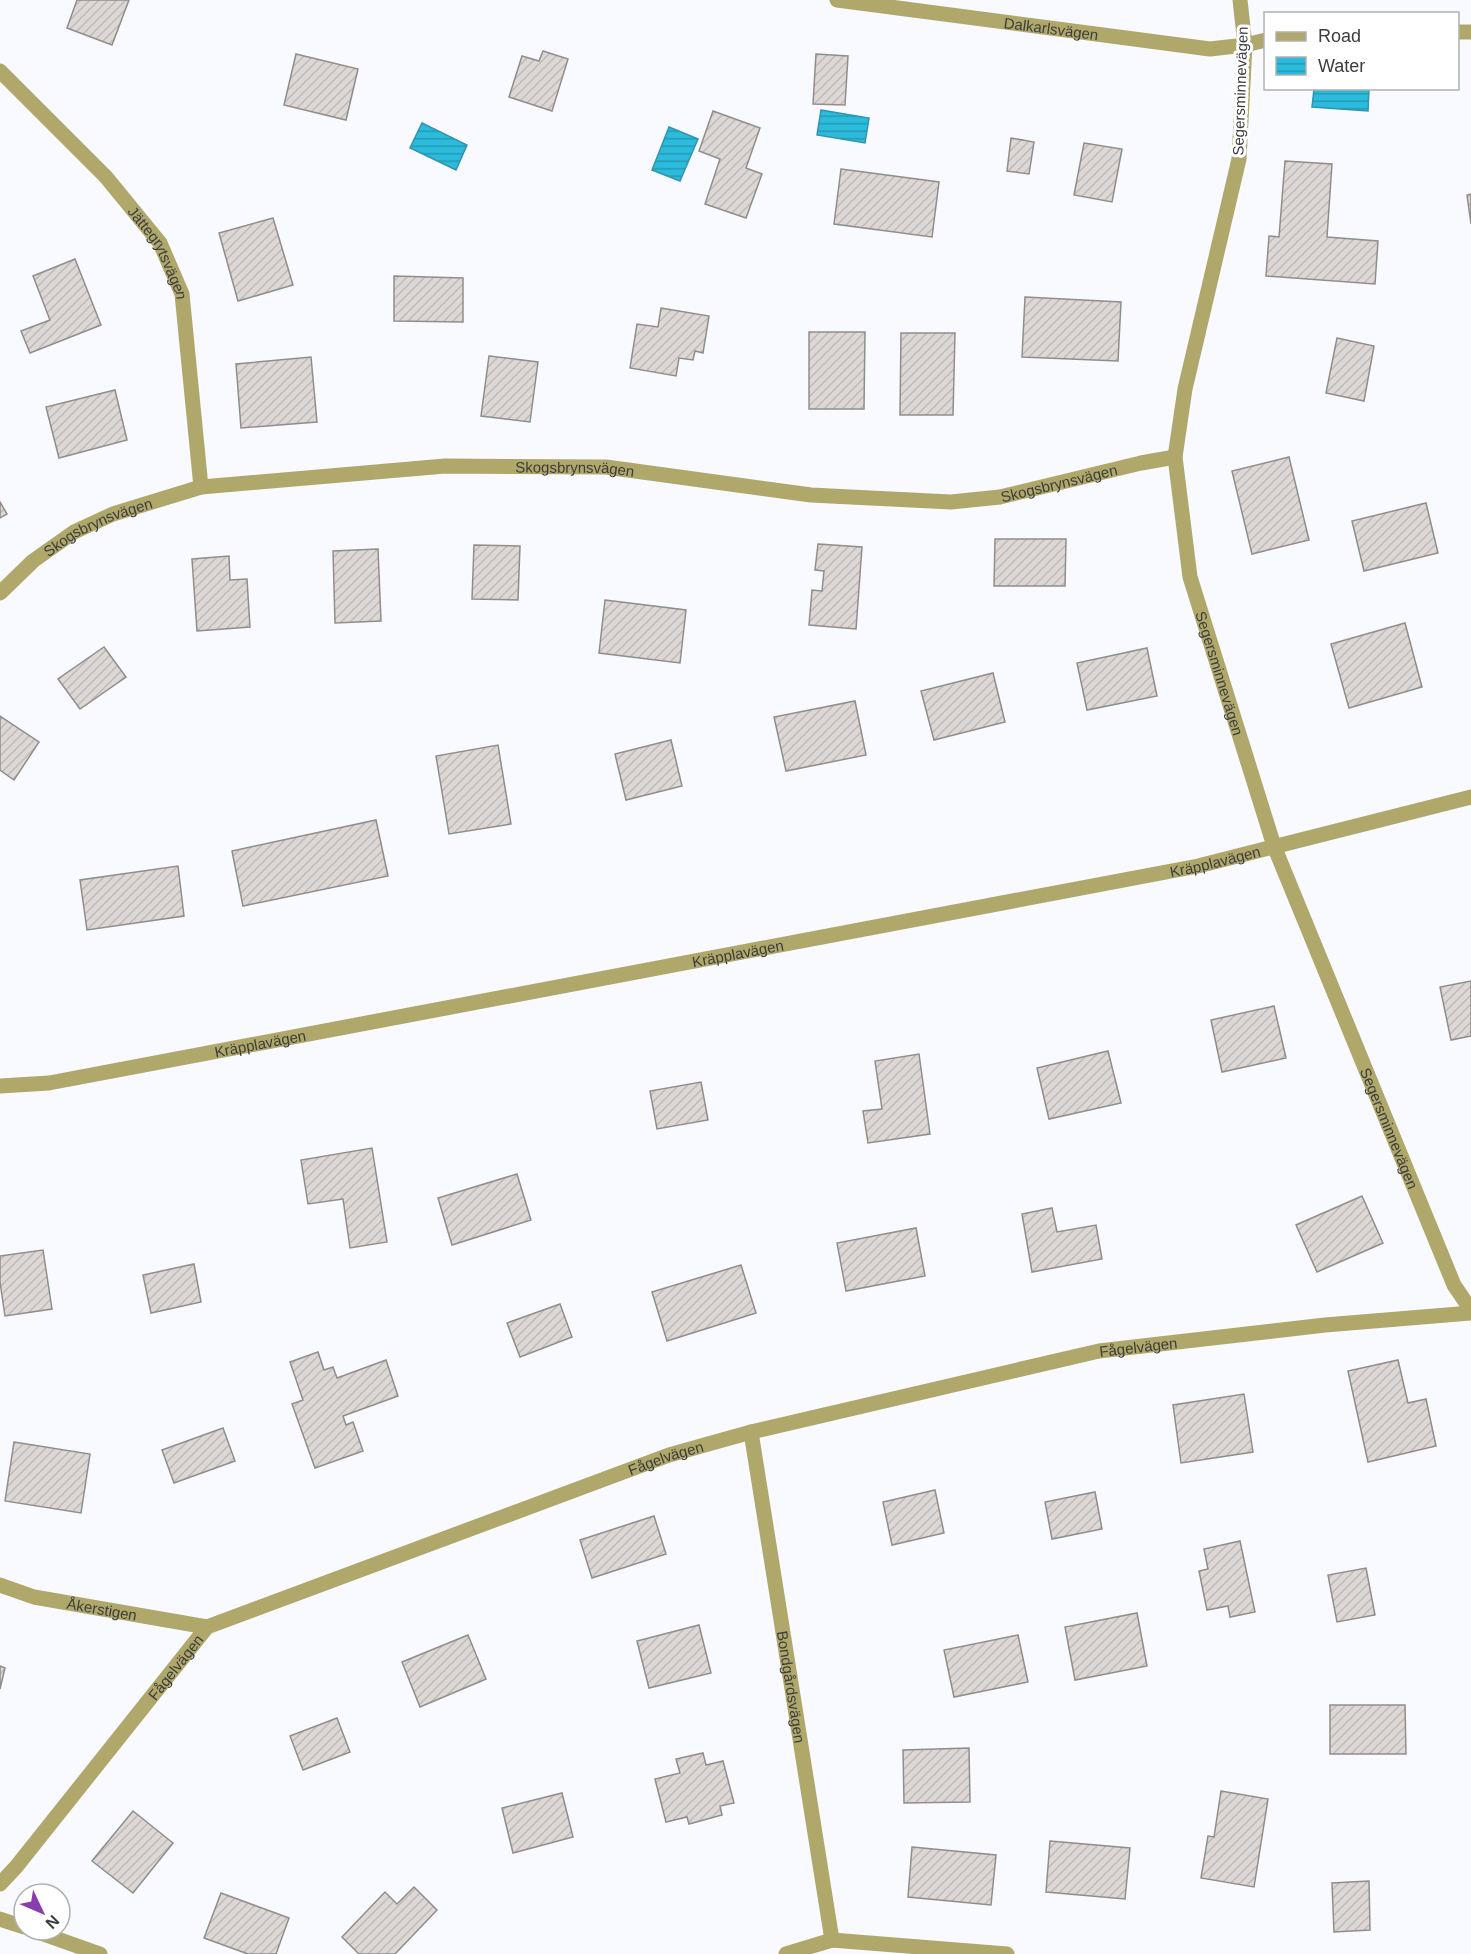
<svg xmlns="http://www.w3.org/2000/svg" width="1471" height="1954" font-family="Arial,sans-serif">
	<style>
		.water { fill: url(#water-rules); stroke: #3095ad; stroke-width: 1.5 }
		.building { fill: url(#building-hatch); stroke: #918d8b; stroke-width: 1.5 }
		.lines { fill: none; stroke-linecap: round; stroke-linejoin: round }
		.minor { stroke: #afa86a; stroke-width: 15 }
		.labels { text-anchor: middle; dominant-baseline: central; stroke-width: 6; stroke-linejoin: round; paint-order: stroke }
		.street-label { font-size: 15px; fill: #3c3d3e; stroke: #fff }
	</style>
	<defs>
		<pattern id="water-rules" width="6" height="5" patternUnits="userSpaceOnUse" patternTransform="scale(1.5)"><rect width="6" height="5" fill="#2bbbdc"/><path d="M0 2.5h6" fill="none" stroke="#2699b4"/></pattern>
		<pattern id="building-hatch" width="6" height="6" patternUnits="userSpaceOnUse" patternTransform="scale(1.5)"><rect width="6" height="6" fill="#ddd8d6"/><path d="M-1 1l2-2M0 6l6-6M5 7l2-2" fill="none" stroke="#bfbab9"/></pattern>
	</defs>
	<rect width="100%" height="100%" fill="#f8faff"/>
	<g class="water">
		<path d="M 1314,89 L 1369,89 L 1368,111 L 1312,107 Z"/>
		<path d="M 821,110 L 869,118 L 865,143 L 817,135 Z"/>
		<path d="M 422,123 L 467,145 L 456,170 L 410,148 Z"/>
		<path d="M 669,127 L 698,139 L 680,181 L 652,170 Z"/>
	</g>
	<g class="building">
		<path d="M 77,0 L 129,0 L 112,45 L 67,28 Z"/>
		<path d="M 543,51 L 568,59 L 552,111 L 509,97 L 522,56 L 539,61 Z"/>
		<path d="M 296,54 L 358,69 L 346,120 L 284,105 Z"/>
		<path d="M 816,54 L 848,56 L 845,105 L 813,104 Z"/>
		<path d="M 713,111 L 760,128 L 746,168 L 762,174 L 746,218 L 705,204 L 720,159 L 699,151 Z"/>
		<path d="M 1011,138 L 1034,142 L 1029,174 L 1007,171 Z"/>
		<path d="M 1084,143 L 1122,149 L 1112,202 L 1074,195 Z"/>
		<path d="M 1285,161 L 1332,164 L 1327,237 L 1378,241 L 1375,284 L 1266,276 L 1269,236 L 1279,237 Z"/>
		<path d="M 841,169 L 939,182 L 932,237 L 834,224 Z"/>
		<path d="M 1471,194 L 1471,224 L 1467,195 Z"/>
		<path d="M 273,218 L 293,285 L 238,301 L 219,233 Z"/>
		<path d="M 75,259 L 101,325 L 30,353 L 21,331 L 50,320 L 33,276 Z"/>
		<path d="M 394,276 L 463,278 L 463,322 L 394,321 Z"/>
		<path d="M 1025,297 L 1121,302 L 1118,361 L 1022,357 Z"/>
		<path d="M 661,308 L 709,316 L 703,353 L 695,351 L 693,360 L 679,358 L 676,376 L 630,368 L 637,324 L 658,327 Z"/>
		<path d="M 809,332 L 865,332 L 864,409 L 809,409 Z"/>
		<path d="M 901,333 L 955,333 L 953,415 L 900,415 Z"/>
		<path d="M 1337,338 L 1374,346 L 1364,401 L 1326,393 Z"/>
		<path d="M 489,356 L 538,362 L 530,422 L 481,416 Z"/>
		<path d="M 311,357 L 317,422 L 241,428 L 236,364 Z"/>
		<path d="M 115,390 L 127,440 L 59,458 L 46,407 Z"/>
		<path d="M 1289,457 L 1309,540 L 1252,554 L 1232,471 Z"/>
		<path d="M 0,502 L 7,514 L 0,518 Z"/>
		<path d="M 1426,503 L 1438,553 L 1364,571 L 1352,521 Z"/>
		<path d="M 995,539 L 1066,539 L 1065,586 L 994,586 Z"/>
		<path d="M 818,544 L 862,547 L 856,629 L 809,625 L 812,590 L 822,591 L 824,571 L 815,570 Z"/>
		<path d="M 474,545 L 520,546 L 518,600 L 472,599 Z"/>
		<path d="M 378,549 L 381,621 L 335,623 L 333,551 Z"/>
		<path d="M 229,556 L 230,580 L 247,579 L 250,627 L 197,631 L 192,559 Z"/>
		<path d="M 605,600 L 686,610 L 680,663 L 599,653 Z"/>
		<path d="M 1405,623 L 1422,687 L 1349,708 L 1331,644 Z"/>
		<path d="M 104,647 L 126,677 L 80,709 L 58,679 Z"/>
		<path d="M 1147,648 L 1157,696 L 1087,710 L 1077,663 Z"/>
		<path d="M 993,673 L 1005,722 L 934,740 L 921,691 Z"/>
		<path d="M 855,701 L 866,755 L 786,771 L 774,717 Z"/>
		<path d="M 0,716 L 39,742 L 14,780 L 0,770 Z"/>
		<path d="M 671,740 L 682,786 L 626,800 L 615,754 Z"/>
		<path d="M 498,745 L 511,824 L 449,834 L 436,756 Z"/>
		<path d="M 376,820 L 388,876 L 243,906 L 232,851 Z"/>
		<path d="M 178,866 L 184,916 L 87,930 L 80,880 Z"/>
		<path d="M 1471,981 L 1471,1036 L 1451,1040 L 1440,987 Z"/>
		<path d="M 1274,1006 L 1286,1058 L 1222,1072 L 1211,1020 Z"/>
		<path d="M 1108,1051 L 1121,1103 L 1049,1119 L 1037,1068 Z"/>
		<path d="M 919,1054 L 930,1134 L 868,1143 L 863,1111 L 882,1109 L 875,1061 Z"/>
		<path d="M 701,1082 L 708,1120 L 657,1129 L 650,1091 Z"/>
		<path d="M 372,1148 L 387,1242 L 350,1248 L 343,1199 L 308,1204 L 301,1160 Z"/>
		<path d="M 517,1174 L 531,1220 L 452,1245 L 438,1198 Z"/>
		<path d="M 1362,1196 L 1383,1243 L 1317,1272 L 1296,1225 Z"/>
		<path d="M 1052,1208 L 1057,1232 L 1096,1225 L 1102,1259 L 1032,1272 L 1022,1214 Z"/>
		<path d="M 916,1228 L 925,1276 L 846,1291 L 837,1243 Z"/>
		<path d="M 43,1250 L 52,1309 L 5,1316 L 0,1282 L 0,1256 Z"/>
		<path d="M 194,1264 L 201,1302 L 151,1313 L 143,1275 Z"/>
		<path d="M 741,1265 L 756,1313 L 667,1341 L 652,1292 Z"/>
		<path d="M 560,1304 L 572,1337 L 520,1357 L 507,1323 Z"/>
		<path d="M 318,1352 L 324,1370 L 333,1367 L 337,1378 L 386,1360 L 398,1396 L 343,1416 L 346,1425 L 353,1422 L 363,1451 L 315,1468 L 292,1404 L 303,1400 L 290,1362 Z"/>
		<path d="M 1398,1360 L 1408,1403 L 1426,1399 L 1436,1446 L 1368,1462 L 1348,1371 Z"/>
		<path d="M 1244,1394 L 1253,1452 L 1181,1463 L 1173,1405 Z"/>
		<path d="M 223,1428 L 235,1461 L 174,1483 L 162,1450 Z"/>
		<path d="M 14,1442 L 90,1454 L 81,1513 L 5,1501 Z"/>
		<path d="M 935,1490 L 944,1533 L 892,1545 L 883,1502 Z"/>
		<path d="M 1095,1492 L 1102,1529 L 1052,1539 L 1045,1502 Z"/>
		<path d="M 654,1516 L 666,1554 L 592,1578 L 580,1540 Z"/>
		<path d="M 1240,1541 L 1255,1612 L 1230,1617 L 1228,1606 L 1207,1610 L 1199,1571 L 1208,1569 L 1204,1549 Z"/>
		<path d="M 1366,1568 L 1375,1615 L 1337,1622 L 1328,1575 Z"/>
		<path d="M 1137,1613 L 1147,1666 L 1075,1680 L 1065,1627 Z"/>
		<path d="M 699,1625 L 711,1673 L 649,1688 L 637,1641 Z"/>
		<path d="M 468,1635 L 486,1679 L 420,1707 L 402,1662 Z"/>
		<path d="M 1018,1635 L 1028,1682 L 954,1697 L 944,1650 Z"/>
		<path d="M 0,1666 L 5,1668 L 0,1689 Z"/>
		<path d="M 1330,1705 L 1405,1705 L 1406,1754 L 1330,1754 Z"/>
		<path d="M 337,1718 L 350,1752 L 303,1770 L 290,1736 Z"/>
		<path d="M 969,1748 L 970,1802 L 904,1803 L 903,1750 Z"/>
		<path d="M 703,1753 L 706,1765 L 723,1761 L 734,1803 L 720,1806 L 722,1815 L 689,1824 L 687,1817 L 666,1822 L 655,1779 L 680,1773 L 676,1759 Z"/>
		<path d="M 1221,1791 L 1268,1799 L 1254,1887 L 1201,1878 L 1208,1836 L 1214,1837 Z"/>
		<path d="M 562,1793 L 573,1837 L 513,1853 L 502,1808 Z"/>
		<path d="M 133,1811 L 173,1843 L 133,1893 L 92,1861 Z"/>
		<path d="M 1050,1841 L 1130,1848 L 1125,1899 L 1046,1892 Z"/>
		<path d="M 912,1847 L 996,1855 L 991,1905 L 908,1897 Z"/>
		<path d="M 1369,1881 L 1370,1930 L 1334,1932 L 1332,1883 Z"/>
		<path d="M 414,1887 L 437,1910 L 395,1954 L 359,1954 L 342,1937 L 385,1892 L 397,1904 Z"/>
		<path d="M 221,1893 L 289,1918 L 276,1954 L 248,1954 L 204,1938 Z"/>
	</g>
	<g class="lines">
		<g class="minor">
			<path id="s1" d="M 837,0 L 1210,49 L 1245,45 L 1266,40"/>
			<path id="s2" d="M 1240,0 L 1245,45 L 1239,159 L 1185,389 L 1175,457 L 1190,577 L 1274,846 L 1454,1285 L 1471,1310"/>
			<path d="M 1458,32 L 1471,32"/>
			<path id="s3" d="M 0,71 L 106,177 L 160,243 L 182,294 L 201,487"/>
			<path id="s4" d="M 0,593 L 33,561 L 74,532 L 113,514 L 201,487 L 445,466 L 606,467 L 811,495 L 951,502 L 1000,497 L 1141,463 L 1175,457"/>
			<path id="s5" d="M 0,1086 L 49,1083 L 1198,866 L 1471,797"/>
			<path id="s6" d="M 751,1432 L 832,1940"/>
			<path id="s7" d="M 0,1585 L 34,1597 L 207,1627"/>
			<path id="s8" d="M 0,1884 L 16,1867 L 207,1627 L 669,1455 L 751,1432 L 1099,1351 L 1325,1325 L 1471,1313"/>
			<path d="M 0,1919 L 24,1927"/>
			<path d="M 32,1930 L 100,1954"/>
			<path d="M 786,1954 L 832,1940 L 1007,1954"/>
		</g>
	</g>
	<g class="labels">
		<g class="street-label">
			<text stroke="none"><textPath href="#s1" startOffset="216">Dalkarlsvägen</textPath></text>
			<text transform="translate(1240 91) rotate(-88)">Segersminnevägen</text>
			<text stroke="none"><textPath href="#s3" startOffset="243">Jättegrytsvägen</textPath></text>
			<text stroke="none"><textPath href="#s4" startOffset="606">Skogsbrynsvägen</textPath></text>
			<text stroke="none"><textPath href="#s4" startOffset="1094">Skogsbrynsvägen</textPath></text>
			<text stroke="none"><textPath href="#s4" startOffset="120">Skogsbrynsvägen</textPath></text>
			<text stroke="none"><textPath href="#s2" startOffset="686">Segersminnevägen</textPath></text>
			<text stroke="none"><textPath href="#s5" startOffset="1236">Kräpplavägen</textPath></text>
			<text stroke="none"><textPath href="#s5" startOffset="750">Kräpplavägen</textPath></text>
			<text stroke="none"><textPath href="#s5" startOffset="264">Kräpplavägen</textPath></text>
			<text stroke="none"><textPath href="#s2" startOffset="1172">Segersminnevägen</textPath></text>
			<text stroke="none"><textPath href="#s8" startOffset="1305">Fågelvägen</textPath></text>
			<text stroke="none"><textPath href="#s8" startOffset="819">Fågelvägen</textPath></text>
			<text stroke="none"><textPath href="#s7" startOffset="105">Åkerstigen</textPath></text>
			<text stroke="none"><textPath href="#s8" startOffset="279">Fågelvägen</textPath></text>
			<text stroke="none"><textPath href="#s6" startOffset="258">Bondgårdsvägen</textPath></text>
		</g>
	</g>
	<rect x="1264" y="12" width="195" height="78" fill="#ffffff" stroke="#b1b1b2" stroke-width="1.5"/>
	<rect x="1276" y="32" width="30" height="9" fill="#afa86a" stroke="#b1b1b2" stroke-width="1.5"/>
	<text x="1318" y="42" font-size="18" fill="#3c3d3e">Road</text>
	<rect x="1276" y="57" width="30" height="18" fill="url(#water-rules)" stroke="#b1b1b2" stroke-width="1.5"/>
	<text x="1318" y="72" font-size="18" fill="#3c3d3e">Water</text>
	<g transform="translate(42 1912) rotate(134)"><circle r="28" fill="#ffffff" stroke="#b1b1b2" stroke-width="1.5"/>
	<path d="M0-4.5L10 22L0 15L-10 22Z" fill="#873dae"/>
	<text y="-9" font-size="16" font-weight="bold" text-anchor="middle" fill="#3c3d3e">N</text>
	</g>
</svg>
